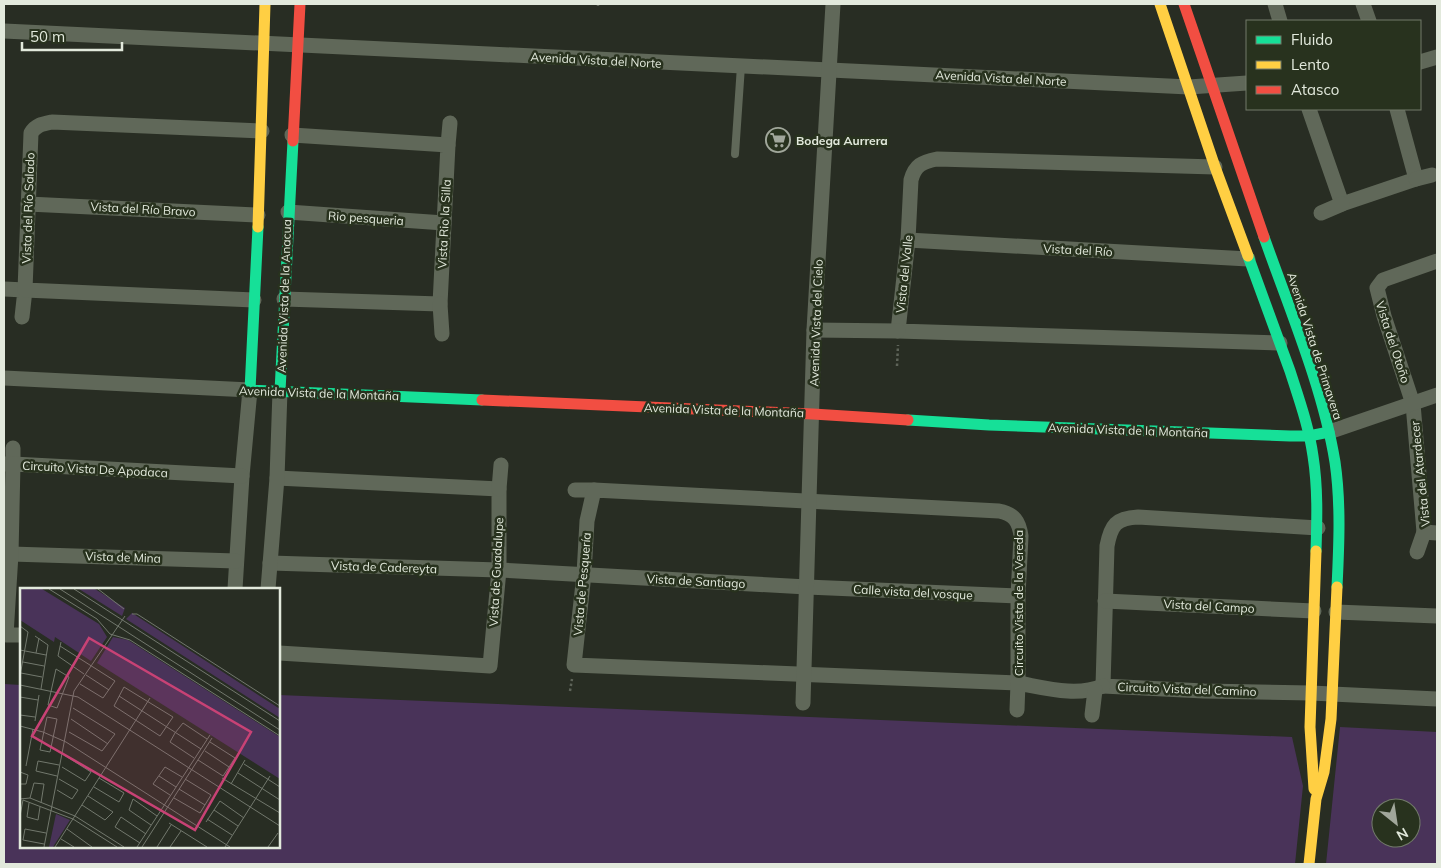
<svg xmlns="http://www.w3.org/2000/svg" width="1441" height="868" font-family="Mulish,sans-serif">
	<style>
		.green { fill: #493359; fill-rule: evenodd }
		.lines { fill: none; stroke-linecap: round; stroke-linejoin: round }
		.path { stroke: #5e6459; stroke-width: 2.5; stroke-dasharray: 2.5 2.5; stroke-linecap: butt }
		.lane { stroke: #606859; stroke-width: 8 }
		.street { stroke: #606859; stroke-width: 15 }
		.fast { stroke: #16e098; stroke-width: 11 }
		.slow { stroke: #ffcf43; stroke-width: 11 }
		.jam { stroke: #f24e42; stroke-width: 11 }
		.labels { text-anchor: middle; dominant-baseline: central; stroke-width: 5; stroke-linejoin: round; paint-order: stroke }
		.street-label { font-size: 12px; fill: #e2e9dc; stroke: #28321e }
		.poi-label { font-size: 12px; font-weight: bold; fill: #e2e9dc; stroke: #28321e; text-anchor: start }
		.inset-road { fill: none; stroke: #72786d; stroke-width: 1 }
		.view { fill: #c84275; fill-opacity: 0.15; stroke: #c84275; stroke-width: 2.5 }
		.inset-edge { fill: none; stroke: #e2e9dc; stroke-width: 2.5 }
	</style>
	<rect width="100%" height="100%" fill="#282d23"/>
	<g class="green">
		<path d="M 4,684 L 21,685 L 21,847 L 279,847 L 279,695 L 1292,737 L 1303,786 L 1295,864 L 4,864 Z"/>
		<path d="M 1340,727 L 1437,732 L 1437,864 L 1326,864 ZM 1381,808 L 1411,808 L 1411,838 L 1381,838 Z"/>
	</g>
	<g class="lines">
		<g class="path">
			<path d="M 598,6 L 598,4"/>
			<path d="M 897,366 L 898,345"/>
			<path d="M 570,691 L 572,679"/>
		</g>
		<path class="lane" d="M 735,154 L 741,66"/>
		<g class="street">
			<path d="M 1275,4 L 1280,21"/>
			<path d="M 1363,4 L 1369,21"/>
			<path d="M 4,31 L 1189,87 L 1247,83"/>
			<path d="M 1420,62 L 1437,57"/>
			<path d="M 1309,109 L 1342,204 L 1416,179 L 1397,109"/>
			<path d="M 448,145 L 450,123"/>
			<path d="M 1215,167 L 937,159 C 922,162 915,165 911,180 L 908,240 L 898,331 L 1280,343"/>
			<path d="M 1416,179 L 1432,175"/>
			<path d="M 28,204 L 258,215"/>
			<path d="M 288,212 L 444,223"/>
			<path d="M 1321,213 L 1342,204"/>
			<path d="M 908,240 L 1248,259"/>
			<path d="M 1437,261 L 1383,280 L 1377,288 L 1384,316 L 1413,404 L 1424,532 L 1437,533"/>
			<path d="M 4,289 L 25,290 L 22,317"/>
			<path d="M 284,299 L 440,304 L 448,145 L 292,135"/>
			<path d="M 254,300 L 25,290 L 31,133 C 36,125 42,124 52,122 L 262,131"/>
			<path d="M 440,304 L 442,334"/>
			<path d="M 814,330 L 898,331"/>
			<path d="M 4,378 L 250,390 L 242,476 L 235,589"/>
			<path d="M 1329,432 L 1437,395"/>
			<path d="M 4,464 L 13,464 L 13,448"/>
			<path d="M 277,478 L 499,489 L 499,570 L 490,666 L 279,653"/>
			<path d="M 499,489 L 501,465"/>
			<path d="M 575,490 L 594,490"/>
			<path d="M 594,490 L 999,511 C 1014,514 1019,521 1021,536 L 1018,596 L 1018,683 L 574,665 L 584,574 L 587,521 Z"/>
			<path d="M 1318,528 L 1138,517 C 1116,518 1111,525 1107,546 L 1103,686 L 1204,691 L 1311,693 L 1437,699"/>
			<path d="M 1417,552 L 1424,532"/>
			<path d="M 11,554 L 236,561"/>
			<path d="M 270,563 L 499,570 L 807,587 L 1018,596"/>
			<path d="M 268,589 L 277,478 L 280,391"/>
			<path d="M 1105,601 L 1314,611"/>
			<path d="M 1336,612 L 1437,616"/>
			<path d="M 21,635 L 6,635 L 11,554 L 13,464 L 242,476"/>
			<path d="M 803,703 L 814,330 L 833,4"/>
			<path d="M 1017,710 L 1018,683 C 1046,688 1076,697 1103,686"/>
			<path d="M 1092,715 L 1095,690"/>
		</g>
		<g class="fast">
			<path d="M 258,227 L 250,390 L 482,400"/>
			<path d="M 1264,237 C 1289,308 1323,388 1335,462 C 1341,503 1339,546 1337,587"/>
			<path d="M 1248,256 C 1262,294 1276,332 1290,371 C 1299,399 1309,427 1313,456 C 1318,488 1317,519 1316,551"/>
			<path d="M 280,391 L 293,141"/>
			<path d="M 908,420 L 989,425 L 1290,436 L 1309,436 L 1329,432"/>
		</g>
		<g class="slow">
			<path d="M 1160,4 L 1215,167 L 1248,256"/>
			<path d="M 258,227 L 265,4"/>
			<path d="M 1314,789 L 1310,727 L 1316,551"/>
			<path d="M 1309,864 L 1316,799 L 1324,772 L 1331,719 L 1337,587"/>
		</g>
		<g class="jam">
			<path d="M 1184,4 L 1264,237"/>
			<path d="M 293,141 L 300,4"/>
			<path d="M 482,400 L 813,414 L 908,420"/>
		</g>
	</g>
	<defs>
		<symbol id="supermarket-ring" viewBox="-11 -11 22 22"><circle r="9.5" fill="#28321e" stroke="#a1a79b" stroke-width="1.5"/><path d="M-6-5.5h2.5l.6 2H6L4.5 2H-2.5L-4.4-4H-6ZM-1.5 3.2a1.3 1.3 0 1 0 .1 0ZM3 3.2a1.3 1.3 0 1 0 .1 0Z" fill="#a1a79b"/></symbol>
	</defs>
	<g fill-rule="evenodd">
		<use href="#supermarket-ring" x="764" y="126" width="28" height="28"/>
	</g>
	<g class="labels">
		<g class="street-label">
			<text transform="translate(596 60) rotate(3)">Avenida Vista del Norte</text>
			<text transform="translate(1001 78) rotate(3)">Avenida Vista del Norte</text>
			<text transform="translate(28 208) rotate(-88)">Vista del Río Salado</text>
			<text transform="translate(143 209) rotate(3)">Vista del Río Bravo</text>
			<text transform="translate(366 218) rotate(4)">Rio pesqueria</text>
			<text transform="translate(444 224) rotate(-87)">Vista Rio la Silla</text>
			<text transform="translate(1078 250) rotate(3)">Vista del Río</text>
			<text transform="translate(904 274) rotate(-84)">Vista del Valle</text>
			<text transform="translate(284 296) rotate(-88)">Avenida Vista de la Anacua</text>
			<text transform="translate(816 323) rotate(-88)">Avenida Vista del Cielo</text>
			<text transform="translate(1393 342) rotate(72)">Vista del Otoño</text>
			<text transform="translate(1315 346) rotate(72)">Avenida Vista de Primavera</text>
			<text transform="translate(319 393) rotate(2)">Avenida Vista de la Montaña</text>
			<text transform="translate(724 410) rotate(2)">Avenida Vista de la Montaña</text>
			<text transform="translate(1128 430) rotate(2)">Avenida Vista de la Montaña</text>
			<text transform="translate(95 469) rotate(3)">Circuito Vista De Apodaca</text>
			<text transform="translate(1420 474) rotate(-96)">Vista del Atardecer</text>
			<text transform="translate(123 557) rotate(2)">Vista de Mina</text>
			<text transform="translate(384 567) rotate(2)">Vista de Cadereyta</text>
			<text transform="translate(496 572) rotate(-87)">Vista de Guadalupe</text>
			<text transform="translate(696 581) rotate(3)">Vista de Santiago</text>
			<text transform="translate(582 584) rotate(-85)">Vista de Pesquería</text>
			<text transform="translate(913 592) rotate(3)">Calle vista del vosque</text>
			<text transform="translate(1018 603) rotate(-90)">Circuito Vista de la Vereda</text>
			<text transform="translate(1209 606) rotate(3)">Vista del Campo</text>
			<text transform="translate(1187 689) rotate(2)">Circuito Vista del Camino</text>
		</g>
		<g class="poi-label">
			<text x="796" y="140">Bodega Aurrera</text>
		</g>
	</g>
	<g transform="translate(20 588)">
		<rect width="260" height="260" fill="#282d23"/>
		<path d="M 0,1 L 22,1 L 79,36 L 87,49 L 71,73 L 35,49 L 34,54 L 0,32 ZM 59,1 L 75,1 L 105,20 L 102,28 ZM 112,25 L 260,121 L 260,130 L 106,31 ZM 93,49 L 108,52 L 260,149 L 260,191 L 77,75 ZM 36,226 L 50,232 L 33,259 L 29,259 Z" fill="#493359"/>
		<path class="inset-road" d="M 29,1 L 77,31 L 90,46 L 110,52 L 260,148M 40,1 L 260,142M 54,1 L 260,133M 78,1 L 104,21M 112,26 L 117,26 L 260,118M 0,38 L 8,44 L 0,88M 15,48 L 28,57 L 21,101M 41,54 L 38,68 L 64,86M 40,58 L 95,93 L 83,110 L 60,96M 0,62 L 26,67M 16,65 L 19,50M 3,74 L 24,78M 36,81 L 49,89 L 37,120 L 28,117 ZM 1,85 L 22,89M 66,87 L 89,102M 0,97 L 58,109 L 260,238M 104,99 L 153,129 L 140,148 L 94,118 ZM 99,108 L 181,161M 0,109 L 18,112M 0,127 L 15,129M 27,129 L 37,131 L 30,164 L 20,162 ZM 51,131 L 88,156M 15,133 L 19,107M 0,138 L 23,144 L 46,154 L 210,259M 49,144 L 82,163 L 95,146 L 53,120M 185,163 L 209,179M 174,170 L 150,154 L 155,145 L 163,135 L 187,151M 178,172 L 203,188 L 215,170 L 190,154M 224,176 L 260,199M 6,178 L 13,141M 42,179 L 65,193 L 71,184 L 44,167M 0,184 L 8,187 L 6,196 L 0,196M 218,185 L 260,212M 37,188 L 16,183 L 18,173 L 39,177M 139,188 L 156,199M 202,190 L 260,225M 211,196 L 225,172M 74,199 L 99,214 L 104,205 L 79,190M 159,201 L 185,217M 37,202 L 52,211 L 58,202 L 39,191M 150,207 L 133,196 L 145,179 L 162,189M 10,210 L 14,195 L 24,196 L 21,215M 154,210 L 180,225 L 191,207 L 165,191M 0,211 L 10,210 L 55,228 L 104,259M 9,215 L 7,229 L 18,232 L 20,219M 62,217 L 85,232 L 93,224 L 68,208M 194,222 L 218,238M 0,228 L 3,212 L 53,231 L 97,259M 187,231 L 212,247M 186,234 L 200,213 L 224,230M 149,235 L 187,259M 131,237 L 109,222 L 113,211 L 137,228M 47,241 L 72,259M 41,251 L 54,259M 120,255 L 95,239 L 101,229 L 126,246M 24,256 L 3,252 L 5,241 L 26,245M 24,259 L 54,103 L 105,28M 35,259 L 130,110M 117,259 L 190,147M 122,259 L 192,150M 137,259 L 151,237M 150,259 L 161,243M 205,259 L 250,188M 248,259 L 258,245"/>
		<path class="view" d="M 69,50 L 231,144 L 175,242 L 12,148 Z"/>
		<rect width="260" height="260" class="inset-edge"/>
	</g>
	<rect width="1441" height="868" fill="none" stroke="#e2e9dc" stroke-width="10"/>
	<rect x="1246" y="20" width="175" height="90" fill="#28321e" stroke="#727b6a"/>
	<rect x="1256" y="36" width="25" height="8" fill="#16e098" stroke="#727b6a"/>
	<text x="1291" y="45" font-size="15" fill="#e2e9dc">Fluido</text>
	<rect x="1256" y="61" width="25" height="8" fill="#ffcf43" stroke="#727b6a"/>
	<text x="1291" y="70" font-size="15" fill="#e2e9dc">Lento</text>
	<rect x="1256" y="86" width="25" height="8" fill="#f24e42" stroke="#727b6a"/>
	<text x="1291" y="95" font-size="15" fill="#e2e9dc">Atasco</text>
	<g transform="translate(1396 823) rotate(150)"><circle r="24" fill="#28321e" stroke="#727b6a"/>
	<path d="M0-4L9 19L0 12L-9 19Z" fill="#a1a79b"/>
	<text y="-8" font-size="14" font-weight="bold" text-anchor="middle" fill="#e2e9dc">N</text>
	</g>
	<path d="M22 42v8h100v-8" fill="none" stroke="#e2e9dc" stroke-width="2.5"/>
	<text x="30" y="42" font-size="15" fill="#e2e9dc" stroke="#28321e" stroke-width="4" paint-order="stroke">50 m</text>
</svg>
